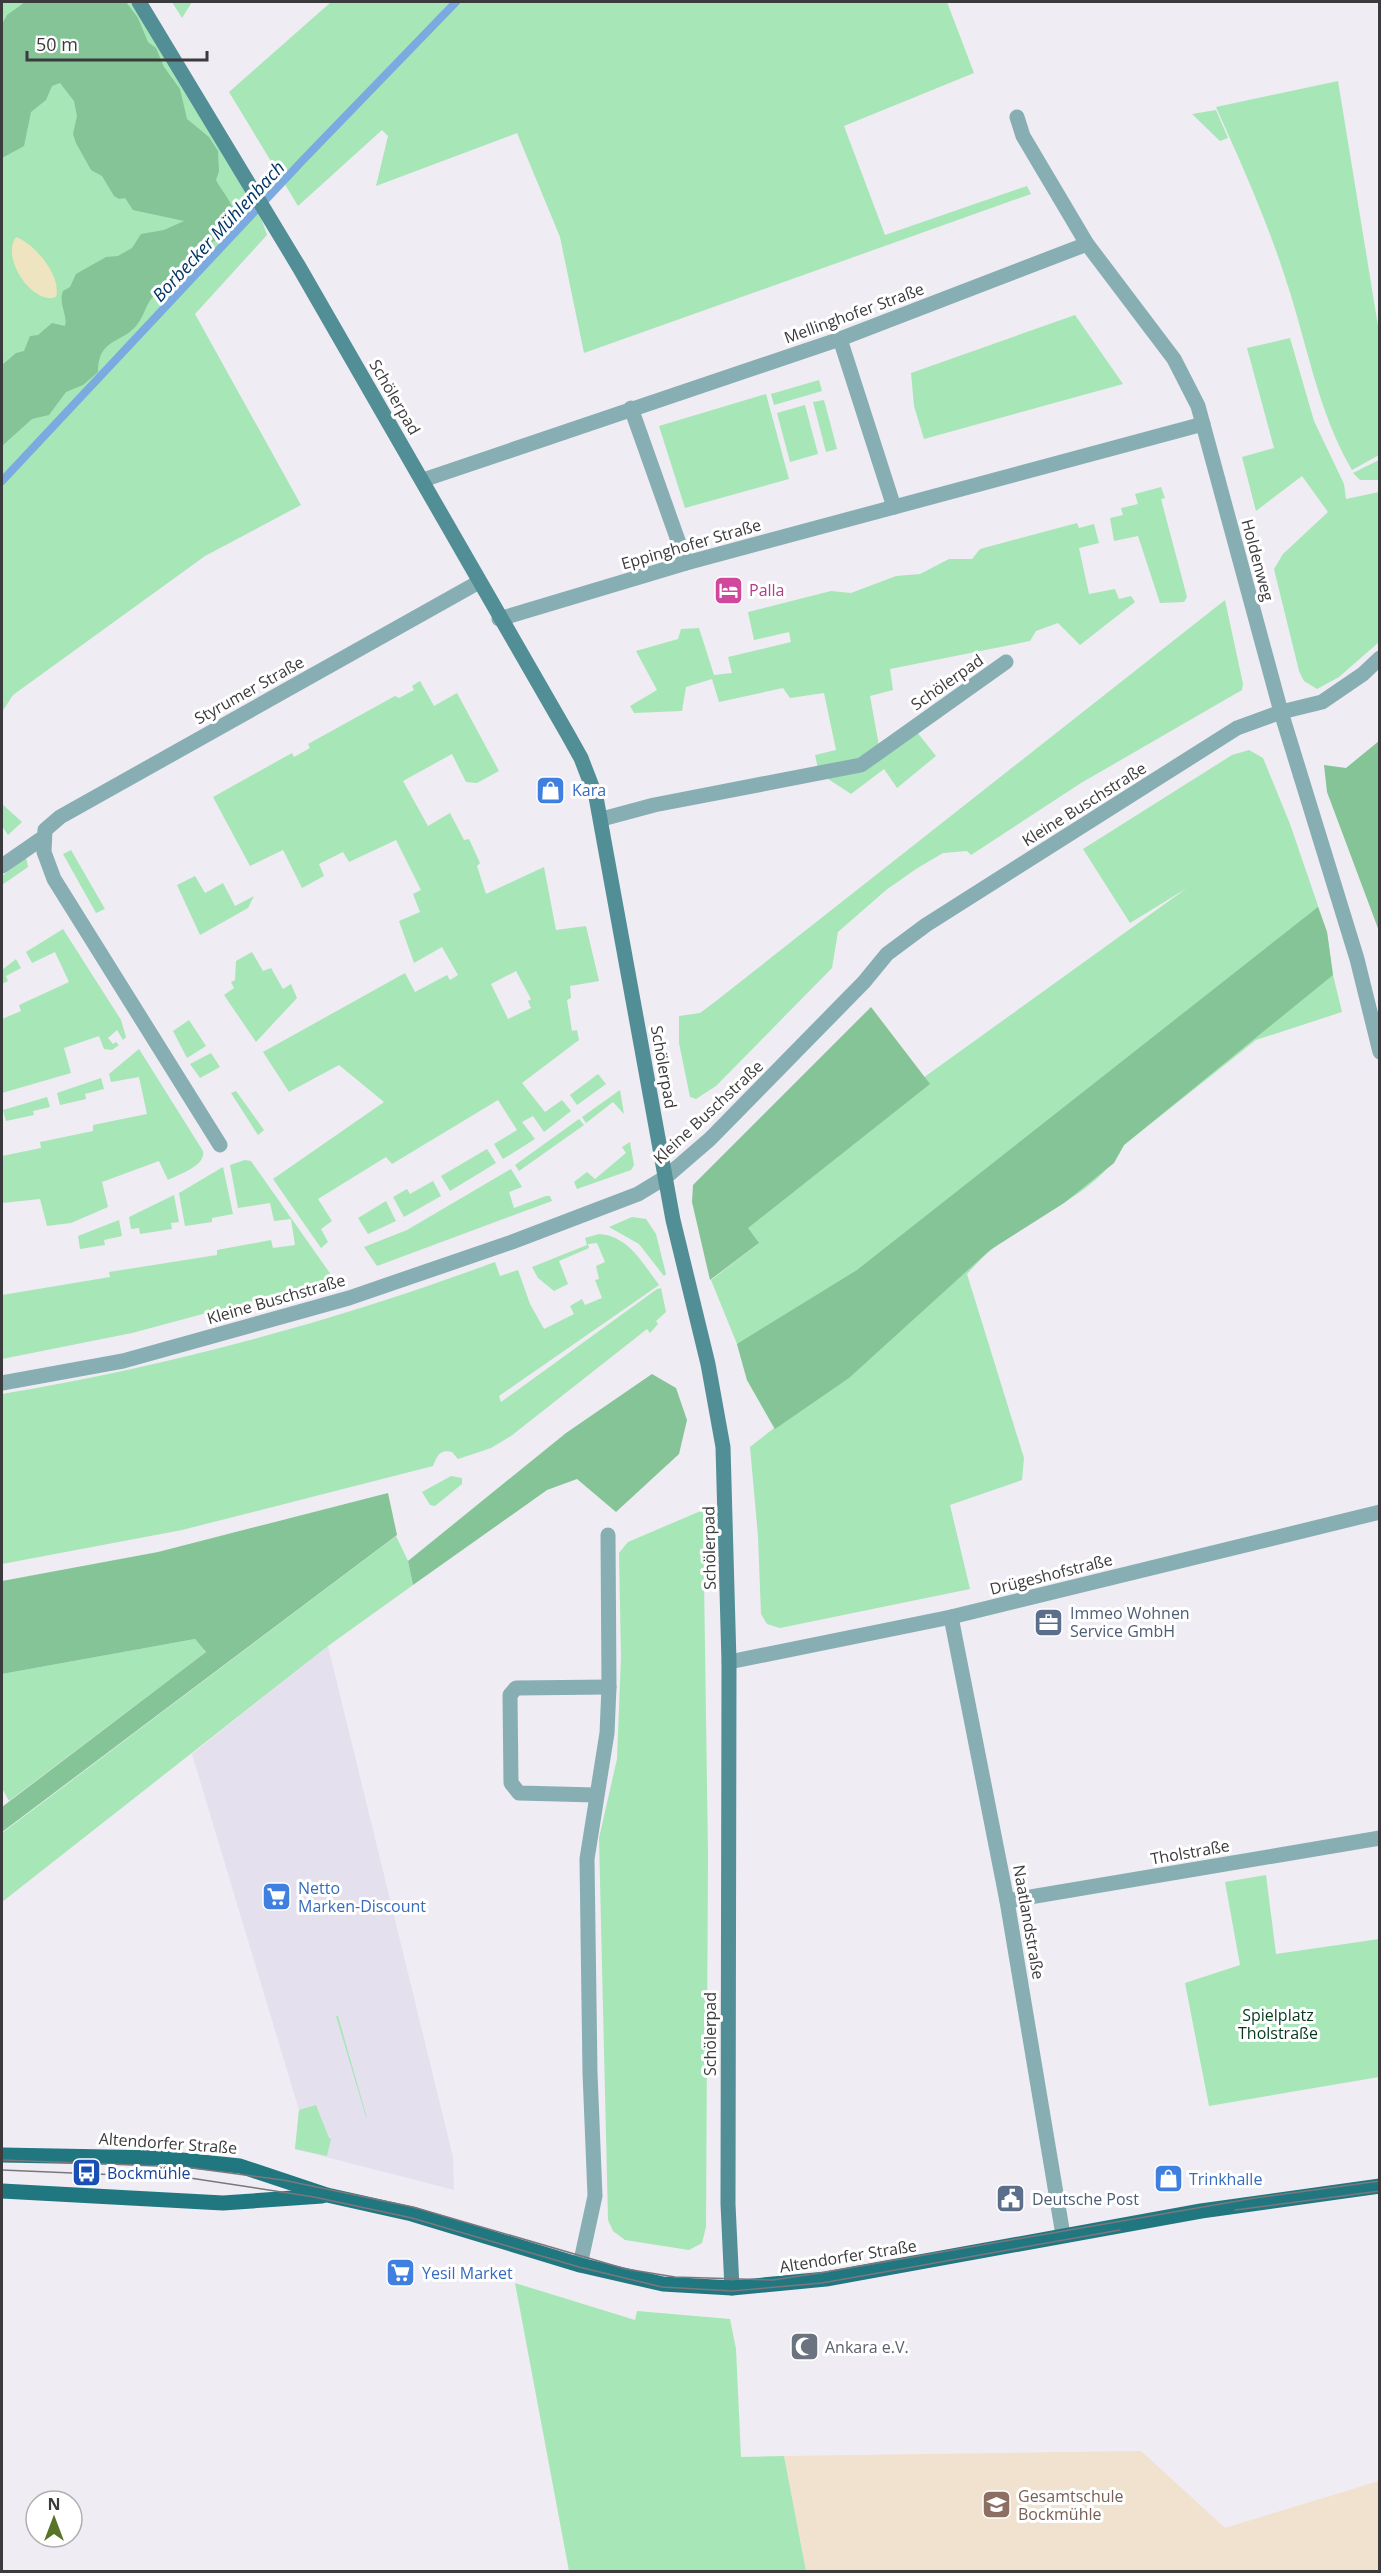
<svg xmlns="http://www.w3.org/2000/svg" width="1381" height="2573" font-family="'Open Sans',sans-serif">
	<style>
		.built { fill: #e5e0ed }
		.education { fill: #f1e1cf }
		.green { fill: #a7e6b7; fill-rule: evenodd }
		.forest { fill: #84c496 }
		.sand { fill: #eee4bf }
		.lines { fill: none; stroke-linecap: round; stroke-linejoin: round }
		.stream { stroke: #7baae0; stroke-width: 8 }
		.street { stroke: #87aeb3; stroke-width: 15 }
		.secondary { stroke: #528e95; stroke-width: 15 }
		.primary { stroke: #217780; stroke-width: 15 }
		.tram { stroke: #7a787c; stroke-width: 1.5 }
		.labels { text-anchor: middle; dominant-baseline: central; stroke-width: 6; stroke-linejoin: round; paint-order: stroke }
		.street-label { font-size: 16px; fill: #3b3a3c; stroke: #fff }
		.hotel-label { font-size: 16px; fill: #b23c85; stroke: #fff; text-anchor: start }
		.shop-label { font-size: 16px; fill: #366cbe; stroke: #fff; text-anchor: start }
		.service-label { font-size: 16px; fill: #4e5e75; stroke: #fff; text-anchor: start }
		.park-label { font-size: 16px; fill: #06391c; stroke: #fff }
		.transit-label { font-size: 16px; fill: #164399; stroke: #fff; text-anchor: start }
		.worship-label { font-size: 16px; fill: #5b616d; stroke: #fff; text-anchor: start }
		.education-label { font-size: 16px; fill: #785e54; stroke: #fff; text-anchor: start }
		.water-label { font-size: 18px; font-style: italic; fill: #003565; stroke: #fff }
	</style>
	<rect width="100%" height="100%" fill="#efecf3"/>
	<path class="built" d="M 328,1646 L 453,2157 L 454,2190 L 295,2149 L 299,2110 L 192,1754 Z"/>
	<path class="education" d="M 1141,2451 L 1225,2528 L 1379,2481 L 1379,2571 L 806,2571 L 784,2456 Z"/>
	<g class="green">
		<path d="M 3,2 L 140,2 L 252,192 L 267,235 L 195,314 L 301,505 L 205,556 L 13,695 L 2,712 Z"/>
		<path d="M 172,2 L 192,2 L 182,18 Z"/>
		<path d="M 331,2 L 947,2 L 974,73 L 844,126 L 885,235 L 1027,186 L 1031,194 L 584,353 L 560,237 L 517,133 L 376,186 L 388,136 L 382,130 L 298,206 L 229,92 Z"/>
		<path d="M 1338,81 L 1379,332 L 1379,455 L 1352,470 C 1317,410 1307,342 1285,277 C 1266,218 1241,163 1216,107 Z"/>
		<path d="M 1216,110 L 1228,138 L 1220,141 L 1192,114 Z"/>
		<path d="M 1075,315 L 1123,384 L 924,439 L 914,406 L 911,373 Z"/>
		<path d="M 1290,338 L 1314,421 L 1344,484 L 1346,499 L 1379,492 L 1379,642 L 1339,677 L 1317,689 L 1304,681 L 1299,671 L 1274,569 L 1283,554 L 1328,512 L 1302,476 L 1256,511 L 1242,457 L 1274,448 L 1247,348 Z"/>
		<path d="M 819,380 L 822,391 L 774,405 L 771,394 Z"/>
		<path d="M 766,394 L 789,479 L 685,508 L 659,426 Z"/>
		<path d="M 824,400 L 837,449 L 826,452 L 813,402 Z"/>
		<path d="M 805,405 L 818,454 L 790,462 L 777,413 Z"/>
		<path d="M 1379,460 L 1379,480 L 1360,480 L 1353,473 Z"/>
		<path d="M 1161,487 L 1165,498 L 1161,499 L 1187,597 L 1184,602 L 1160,603 L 1138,536 L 1114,541 L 1110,518 L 1123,515 L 1121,508 L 1138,504 L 1135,494 Z"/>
		<path d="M 1077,523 L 1079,528 L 1094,524 L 1099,543 L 1079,548 L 1089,594 L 1115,589 L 1119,599 L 1131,596 L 1135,602 L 1080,645 L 1058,623 L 1036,631 L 1030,641 L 890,669 L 893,690 L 870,696 L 881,757 L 917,732 L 936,756 L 897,788 L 884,769 L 851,794 L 819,773 L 815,755 L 836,750 L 824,693 L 790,698 L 783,688 L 719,702 L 712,679 L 686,687 L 682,711 L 634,713 L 630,706 L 657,690 L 636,651 L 678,639 L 681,629 L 699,628 L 714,675 L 732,673 L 728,657 L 791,642 L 789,632 L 754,640 L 748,612 L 831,591 L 851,593 L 896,576 L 920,574 L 949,559 L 972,559 L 980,549 Z"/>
		<path d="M 1225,600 L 1243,684 L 1242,690 L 1081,783 L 971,855 L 967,851 L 943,853 L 916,869 L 886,890 L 838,932 L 832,968 L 716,1086 L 696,1099 L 690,1097 L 679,1043 L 679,1016 L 700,1013 L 716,1001 Z"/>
		<path d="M 420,681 L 434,706 L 457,693 L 499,771 L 477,783 L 466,782 L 452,754 L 403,781 L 428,826 L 450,813 L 464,840 L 469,839 L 480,863 L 477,866 L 486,894 L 544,867 L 556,930 L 586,926 L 599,981 L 570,986 L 571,998 L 567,1000 L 572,1031 L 577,1030 L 579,1040 L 522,1083 L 545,1112 L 562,1100 L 571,1111 L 544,1132 L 533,1116 L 522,1122 L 535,1139 L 503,1159 L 494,1144 L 517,1130 L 498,1100 L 392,1164 L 386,1157 L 318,1199 L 332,1221 L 321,1229 L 328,1242 L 321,1248 L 273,1179 L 384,1102 L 339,1065 L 289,1092 L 263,1052 L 405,973 L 415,992 L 447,975 L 450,980 L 458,975 L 442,947 L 414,963 L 399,921 L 420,912 L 413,894 L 421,890 L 396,840 L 349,862 L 343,852 L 319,864 L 324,876 L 302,888 L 283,850 L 250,866 L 213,797 L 292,753 L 294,757 L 310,748 L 308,744 L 395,696 L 399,698 L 414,690 L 412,686 ZM 516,971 L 531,999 L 528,1001 L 531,1008 L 508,1019 L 491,984 Z"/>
		<path d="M 1249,750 L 1263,758 L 1290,824 L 1327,932 L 1333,975 L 1342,1012 L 1256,1040 L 1124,1145 C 1096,1197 1033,1214 990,1251 C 981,1258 974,1267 967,1274 L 1024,1458 L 1022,1480 L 950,1505 L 970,1589 L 780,1628 L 767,1624 L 761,1614 L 758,1536 L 750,1447 L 774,1428 L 747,1380 L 737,1344 L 711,1280 L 758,1244 L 745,1229 L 923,1078 L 1187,888 L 1130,923 L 1083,849 L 1232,755 Z"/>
		<path d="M 2,804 L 22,822 L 8,835 L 2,826 Z"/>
		<path d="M 71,850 L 105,909 L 96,913 L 63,854 Z"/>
		<path d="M 26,857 L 28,867 L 2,885 L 2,876 Z"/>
		<path d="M 195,876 L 205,893 L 223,883 L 235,906 L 254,896 L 248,908 L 200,935 L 177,885 Z"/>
		<path d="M 63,929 L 121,1020 L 126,1037 L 123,1040 L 117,1030 L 108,1038 L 113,1044 L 116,1042 L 119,1045 L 112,1050 L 104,1049 L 99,1036 L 64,1048 L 71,1073 L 2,1093 L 2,1019 L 21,1011 L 19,1005 L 69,982 L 55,952 L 32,963 L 26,952 Z"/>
		<path d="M 252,952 L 263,971 L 271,968 L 283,989 L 291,984 L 297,998 L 256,1042 L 224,995 L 234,988 L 231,982 L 235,980 L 236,961 Z"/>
		<path d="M 16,959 L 21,968 L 6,976 L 8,981 L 2,984 L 2,970 Z"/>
		<path d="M 189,1020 L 206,1046 L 187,1058 L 173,1031 Z"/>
		<path d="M 139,1049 L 203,1151 C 206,1166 179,1174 168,1180 L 159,1161 L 102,1182 L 108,1207 L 71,1223 L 47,1226 L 40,1199 L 2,1203 L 2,1156 L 41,1148 L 40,1142 L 93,1131 L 93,1125 L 147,1114 L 139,1077 L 111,1082 L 109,1074 Z"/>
		<path d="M 211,1053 L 220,1067 L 200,1078 L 190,1064 Z"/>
		<path d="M 598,1074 L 606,1084 L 577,1105 L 570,1095 Z"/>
		<path d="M 101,1078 L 104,1089 L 85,1094 L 86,1099 L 60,1105 L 57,1093 Z"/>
		<path d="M 620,1090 L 624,1114 L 613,1102 L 586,1123 L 582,1117 Z"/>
		<path d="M 236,1091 L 264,1130 L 258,1135 L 231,1093 Z"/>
		<path d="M 47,1097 L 50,1107 L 33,1111 L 34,1115 L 6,1121 L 3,1110 Z"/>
		<path d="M 579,1119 L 584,1125 L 519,1171 L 515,1165 Z"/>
		<path d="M 630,1142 L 634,1165 L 631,1170 L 577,1189 L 574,1182 L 587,1172 L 595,1179 L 626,1153 L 622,1147 Z"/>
		<path d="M 487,1149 L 496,1163 L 450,1191 L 441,1176 Z"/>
		<path d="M 245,1160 L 251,1161 L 334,1279 L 132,1333 L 2,1359 L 2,1295 L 110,1277 L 109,1272 L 217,1255 L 217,1250 L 271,1240 L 273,1248 L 295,1245 L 291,1219 L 274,1221 L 270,1203 L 238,1208 L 230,1165 Z"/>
		<path d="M 223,1167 L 233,1214 L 212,1218 L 212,1222 L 185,1226 L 179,1193 Z"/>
		<path d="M 511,1169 L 522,1187 L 509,1192 L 514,1208 L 546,1196 L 550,1196 L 552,1201 L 377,1266 L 364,1247 L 407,1230 Z"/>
		<path d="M 433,1181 L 441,1196 L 404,1217 L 393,1197 L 407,1189 L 410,1194 Z"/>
		<path d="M 174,1195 L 179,1222 L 171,1223 L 172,1229 L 140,1234 L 139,1228 L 131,1229 L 129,1217 Z"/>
		<path d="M 386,1201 L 396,1221 L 368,1234 L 358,1218 Z"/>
		<path d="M 632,1217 L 646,1219 L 656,1234 L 666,1274 L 664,1276 L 639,1244 L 609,1227 Z"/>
		<path d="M 119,1220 L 122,1236 L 104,1240 L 105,1245 L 80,1249 L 78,1236 Z"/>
		<path d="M 599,1234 C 629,1236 643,1264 659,1285 L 499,1396 L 501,1402 L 657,1289 L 661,1288 L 666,1312 L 656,1321 L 658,1324 L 650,1333 L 647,1329 L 511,1436 L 491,1448 L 458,1459 L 452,1452 C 439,1449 437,1457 433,1466 L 182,1530 L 2,1564 L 2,1394 C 169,1366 336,1321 495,1262 L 500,1276 L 518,1270 L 530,1304 L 544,1329 L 574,1314 L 570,1306 L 582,1299 L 585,1305 L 602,1298 L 595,1280 L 599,1279 L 596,1266 L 605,1262 L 597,1243 L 588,1244 L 589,1248 L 559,1261 L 568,1284 L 554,1291 L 538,1278 L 532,1267 L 587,1245 L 585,1238 Z"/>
		<path d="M 451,1476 L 462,1478 L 462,1484 L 435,1506 L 430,1505 L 422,1492 Z"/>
		<path d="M 703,1510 L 708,1854 L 706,2227 L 702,2243 L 689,2250 L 625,2240 L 613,2231 L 608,2220 L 599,1838 L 617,1759 L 621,1657 L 619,1553 L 628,1542 Z"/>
		<path d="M 396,1536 L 408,1561 L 413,1585 L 328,1646 L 2,1902 L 2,1833 Z"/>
		<path d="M 195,1639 L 206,1652 L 9,1801 L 2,1788 L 2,1674 Z"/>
		<path d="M 1266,1875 L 1276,1954 L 1379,1939 L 1379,2077 L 1209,2106 L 1185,1983 L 1240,1965 L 1225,1882 Z"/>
		<path d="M 336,2016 L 338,2016 L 367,2118 L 366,2117 Z"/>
		<path d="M 316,2105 L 329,2138 L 331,2139 L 327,2156 L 295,2149 L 299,2110 Z"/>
		<path d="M 515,2283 L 635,2320 L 637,2311 L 730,2319 L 736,2349 L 741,2457 L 784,2456 L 806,2571 L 569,2571 Z"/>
	</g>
	<g class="forest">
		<path d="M 25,2 L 126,2 L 138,18 L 148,42 L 156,48 L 164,67 L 180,89 L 187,119 L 209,137 L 218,151 L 219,171 L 216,180 C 222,192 237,207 235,221 C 232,236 211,240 201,250 C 193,258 192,269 186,278 C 179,287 171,286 162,290 C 146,297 146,315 136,326 C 121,344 98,338 98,372 L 83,385 L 66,392 L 49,415 L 32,419 L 2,446 L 2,365 L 16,353 L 24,351 L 30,336 L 38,335 L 52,323 L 65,326 C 68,314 58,304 63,291 L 70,287 L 76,274 L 106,257 L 118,256 L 132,248 L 141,234 L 164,230 L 184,221 L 133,210 L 125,198 L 119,199 L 114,196 L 102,176 L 91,170 L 76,143 L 73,134 L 77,116 L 74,101 L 60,83 L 52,86 L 46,100 L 31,112 L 24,146 L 2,158 L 2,24 L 7,15 Z"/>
		<path d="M 1379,741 L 1380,930 L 1379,931 L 1327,792 L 1324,765 L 1346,768 Z"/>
		<path d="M 1318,907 L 1327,932 L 1333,975 L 1124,1145 L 1114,1163 L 1064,1203 L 990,1250 L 849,1378 L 775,1429 L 747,1380 L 737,1344 L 857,1270 Z"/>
		<path d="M 871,1007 L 930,1084 L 748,1228 L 759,1243 L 710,1280 L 692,1202 L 693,1185 Z"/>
		<path d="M 652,1374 L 676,1388 L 687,1420 L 679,1454 L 616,1512 L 577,1479 L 547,1490 L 413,1585 L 408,1561 L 566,1433 Z"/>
		<path d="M 388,1493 L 397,1535 L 2,1832 L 2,1807 L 206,1652 L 195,1639 L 2,1674 L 2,1581 L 158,1552 Z"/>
	</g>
	<path class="sand" d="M 16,237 C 35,244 62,276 56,297 C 34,306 0,259 16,237 Z"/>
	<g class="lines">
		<path class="stream" d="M 2,481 L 303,160 L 456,2"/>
		<g class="street">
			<path d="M 1017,117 L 1023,136 L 1087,244 L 1174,359 L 1198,406 L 1281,712 L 1357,959 L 1380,1052"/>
			<path d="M 840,339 L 894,507"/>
			<path d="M 631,408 L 686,563"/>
			<path d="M 423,480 L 840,339 L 1087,244"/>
			<path d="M 499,619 L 686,563 L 1203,424"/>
			<path d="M 602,819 L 654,805 L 861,765 L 1006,662"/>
			<path d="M 2,866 L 44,837"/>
			<path d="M 220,1145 L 54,879 L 44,852 L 45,830 L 60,817 L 479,582"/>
			<path d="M 2,1383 L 123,1361 L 349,1298 L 512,1242 L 638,1194 L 666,1177 L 710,1139 L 864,982 L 887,954 L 926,925 L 1237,728 L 1281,712 L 1322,702 L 1363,674 L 1380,658"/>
			<path d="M 951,1617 L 1007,1901 L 1063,2235"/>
			<path d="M 729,1662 L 951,1617 L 1380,1512"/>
			<path d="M 595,1795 L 519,1793 L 511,1783 L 510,1695 L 516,1688 L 609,1687"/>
			<path d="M 1007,1901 L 1380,1838"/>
			<path d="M 580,2265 L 595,2196 L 590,2073 L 587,1859 L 607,1733 L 609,1687 L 608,1535"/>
		</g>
		<path class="secondary" d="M 139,2 L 299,267 L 567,733 L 581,758 L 596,797 L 673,1220 L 708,1364 L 723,1447 L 729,1662 L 728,2204 L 732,2288"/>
		<g class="primary">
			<path d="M 2,2155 L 162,2158 L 240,2166 L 327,2195 L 412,2214 L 580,2265 L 663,2284 L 732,2288 L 826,2279 L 1201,2211 L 1380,2186"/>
			<path d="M 2,2191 L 223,2203 L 322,2196"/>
		</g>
		<g class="tram">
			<path d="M 2,2160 L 185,2167 L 283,2180 L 413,2207 L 626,2269 L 675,2277 L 773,2280 L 820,2273 L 1255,2198 L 1380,2181"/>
			<path d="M 2,2170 L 190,2178 L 314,2197 L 412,2218 L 579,2267 L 662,2287 L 732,2291 L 822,2283 L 1120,2230"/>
			<path d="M 1235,2210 L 1380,2191"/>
		</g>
	</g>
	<defs>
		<symbol id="hotel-square" viewBox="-11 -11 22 22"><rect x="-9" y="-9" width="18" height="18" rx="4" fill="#d1479c" stroke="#fff"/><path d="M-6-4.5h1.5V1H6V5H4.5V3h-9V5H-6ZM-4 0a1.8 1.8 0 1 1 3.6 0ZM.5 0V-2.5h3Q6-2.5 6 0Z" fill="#fff"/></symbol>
		<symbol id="shop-square" viewBox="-11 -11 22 22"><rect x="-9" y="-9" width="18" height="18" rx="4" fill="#3f7fe0" stroke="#fff"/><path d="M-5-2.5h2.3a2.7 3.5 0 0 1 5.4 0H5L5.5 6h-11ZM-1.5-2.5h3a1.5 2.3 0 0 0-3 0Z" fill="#fff"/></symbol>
		<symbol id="office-square" viewBox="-11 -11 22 22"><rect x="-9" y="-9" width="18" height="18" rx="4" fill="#5c6f8a" stroke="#fff"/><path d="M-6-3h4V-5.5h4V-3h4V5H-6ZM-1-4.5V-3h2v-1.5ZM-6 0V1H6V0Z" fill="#fff"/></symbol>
		<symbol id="supermarket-square" viewBox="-11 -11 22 22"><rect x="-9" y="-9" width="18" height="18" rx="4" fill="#3f7fe0" stroke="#fff"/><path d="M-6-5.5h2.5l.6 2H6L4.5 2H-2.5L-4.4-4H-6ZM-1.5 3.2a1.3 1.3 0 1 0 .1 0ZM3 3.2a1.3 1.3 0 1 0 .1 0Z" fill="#fff"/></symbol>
		<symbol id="bus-square" viewBox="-11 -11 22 22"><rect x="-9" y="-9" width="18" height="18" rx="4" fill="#1a4fb4" stroke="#fff"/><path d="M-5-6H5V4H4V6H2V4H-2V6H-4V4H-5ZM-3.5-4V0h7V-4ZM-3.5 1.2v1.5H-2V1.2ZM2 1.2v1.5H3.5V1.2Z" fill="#fff"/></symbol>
		<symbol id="civic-square" viewBox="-11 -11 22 22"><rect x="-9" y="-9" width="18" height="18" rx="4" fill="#5c6f8a" stroke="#fff"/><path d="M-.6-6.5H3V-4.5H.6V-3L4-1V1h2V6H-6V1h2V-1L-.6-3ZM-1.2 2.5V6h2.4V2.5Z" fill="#fff"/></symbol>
		<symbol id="mosque-square" viewBox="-11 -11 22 22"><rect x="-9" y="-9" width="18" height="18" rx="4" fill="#6b7280" stroke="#fff"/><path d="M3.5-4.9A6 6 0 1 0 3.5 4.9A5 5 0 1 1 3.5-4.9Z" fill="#fff"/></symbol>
		<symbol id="school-square" viewBox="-11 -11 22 22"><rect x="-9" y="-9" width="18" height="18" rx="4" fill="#8d6e63" stroke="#fff"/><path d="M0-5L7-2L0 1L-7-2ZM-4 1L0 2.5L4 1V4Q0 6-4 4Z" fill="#fff"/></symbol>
	</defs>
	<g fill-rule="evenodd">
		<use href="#hotel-square" x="712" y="574" width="33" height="33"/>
		<use href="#shop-square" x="534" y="774" width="33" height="33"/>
		<use href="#office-square" x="1032" y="1606" width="33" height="33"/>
		<use href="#supermarket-square" x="260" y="1880" width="33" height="33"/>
		<use href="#bus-square" x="70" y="2156" width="33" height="33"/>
		<use href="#shop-square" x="1152" y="2162" width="33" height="33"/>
		<use href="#civic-square" x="994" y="2182" width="33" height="33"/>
		<use href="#supermarket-square" x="384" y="2256" width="33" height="33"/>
		<use href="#mosque-square" x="788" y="2330" width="33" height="33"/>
		<use href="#school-square" x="980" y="2488" width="33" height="33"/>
	</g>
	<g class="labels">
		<g class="street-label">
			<text transform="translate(854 313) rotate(-20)">Mellinghofer Straße</text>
			<text transform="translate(395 397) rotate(60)">Schölerpad</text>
			<text transform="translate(691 544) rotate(-16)">Eppinghofer Straße</text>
			<text transform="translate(1258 560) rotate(75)">Holdenweg</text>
			<text transform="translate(947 682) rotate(-35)">Schölerpad</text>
			<text transform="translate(249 690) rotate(-29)">Styrumer Straße</text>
			<text transform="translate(1084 804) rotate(-32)">Kleine Buschstraße</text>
			<text transform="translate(664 1067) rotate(80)">Schölerpad</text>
			<text transform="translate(708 1112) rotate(-43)">Kleine Buschstraße</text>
			<text transform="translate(276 1299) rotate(-16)">Kleine Buschstraße</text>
			<text transform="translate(709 1548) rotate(-91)">Schölerpad</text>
			<text transform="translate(1051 1574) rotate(-14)">Drügeshofstraße</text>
			<text transform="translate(1190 1852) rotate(-10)">Tholstraße</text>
			<text transform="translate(1029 1922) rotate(80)">Naatlandstraße</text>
			<text transform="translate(710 2034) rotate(-90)">Schölerpad</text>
			<text transform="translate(168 2143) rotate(4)">Altendorfer Straße</text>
			<text transform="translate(848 2256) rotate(-9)">Altendorfer Straße</text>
		</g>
		<g class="hotel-label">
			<text x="749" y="590">Palla</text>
		</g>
		<g class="shop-label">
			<text x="572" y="790">Kara</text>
			<text x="298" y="1888">Netto<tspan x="298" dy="18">Marken-Discount</tspan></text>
			<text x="1189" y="2179">Trinkhalle</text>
			<text x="422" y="2273">Yesil Market</text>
		</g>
		<g class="service-label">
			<text x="1070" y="1613">Immeo Wohnen<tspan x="1070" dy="18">Service GmbH</tspan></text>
			<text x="1032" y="2199">Deutsche Post</text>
		</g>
		<g class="park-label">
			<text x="1278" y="2015">Spielplatz<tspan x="1278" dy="18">Tholstraße</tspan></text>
		</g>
		<g class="transit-label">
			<text x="107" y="2173">Bockmühle</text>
		</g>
		<g class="worship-label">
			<text x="825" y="2347">Ankara e.V.</text>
		</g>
		<g class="education-label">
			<text x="1018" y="2496">Gesamtschule<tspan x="1018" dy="18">Bockmühle</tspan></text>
		</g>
		<g class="water-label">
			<text transform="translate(218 231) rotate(-47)">Borbecker Mühlenbach</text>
		</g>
	</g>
	<rect width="1381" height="2573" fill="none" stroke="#3b3a3c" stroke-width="6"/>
	<g transform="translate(54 2519)"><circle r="28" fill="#ffffff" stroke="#b1b0b1" stroke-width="1.5"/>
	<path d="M0-4.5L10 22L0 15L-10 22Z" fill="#587428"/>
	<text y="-9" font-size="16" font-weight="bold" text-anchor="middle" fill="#3b3a3c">N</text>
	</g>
	<path d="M27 51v9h180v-9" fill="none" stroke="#3b3a3c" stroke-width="3"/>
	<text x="36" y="51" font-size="18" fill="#3b3a3c" stroke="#ffffff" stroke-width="4.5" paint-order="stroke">50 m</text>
</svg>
